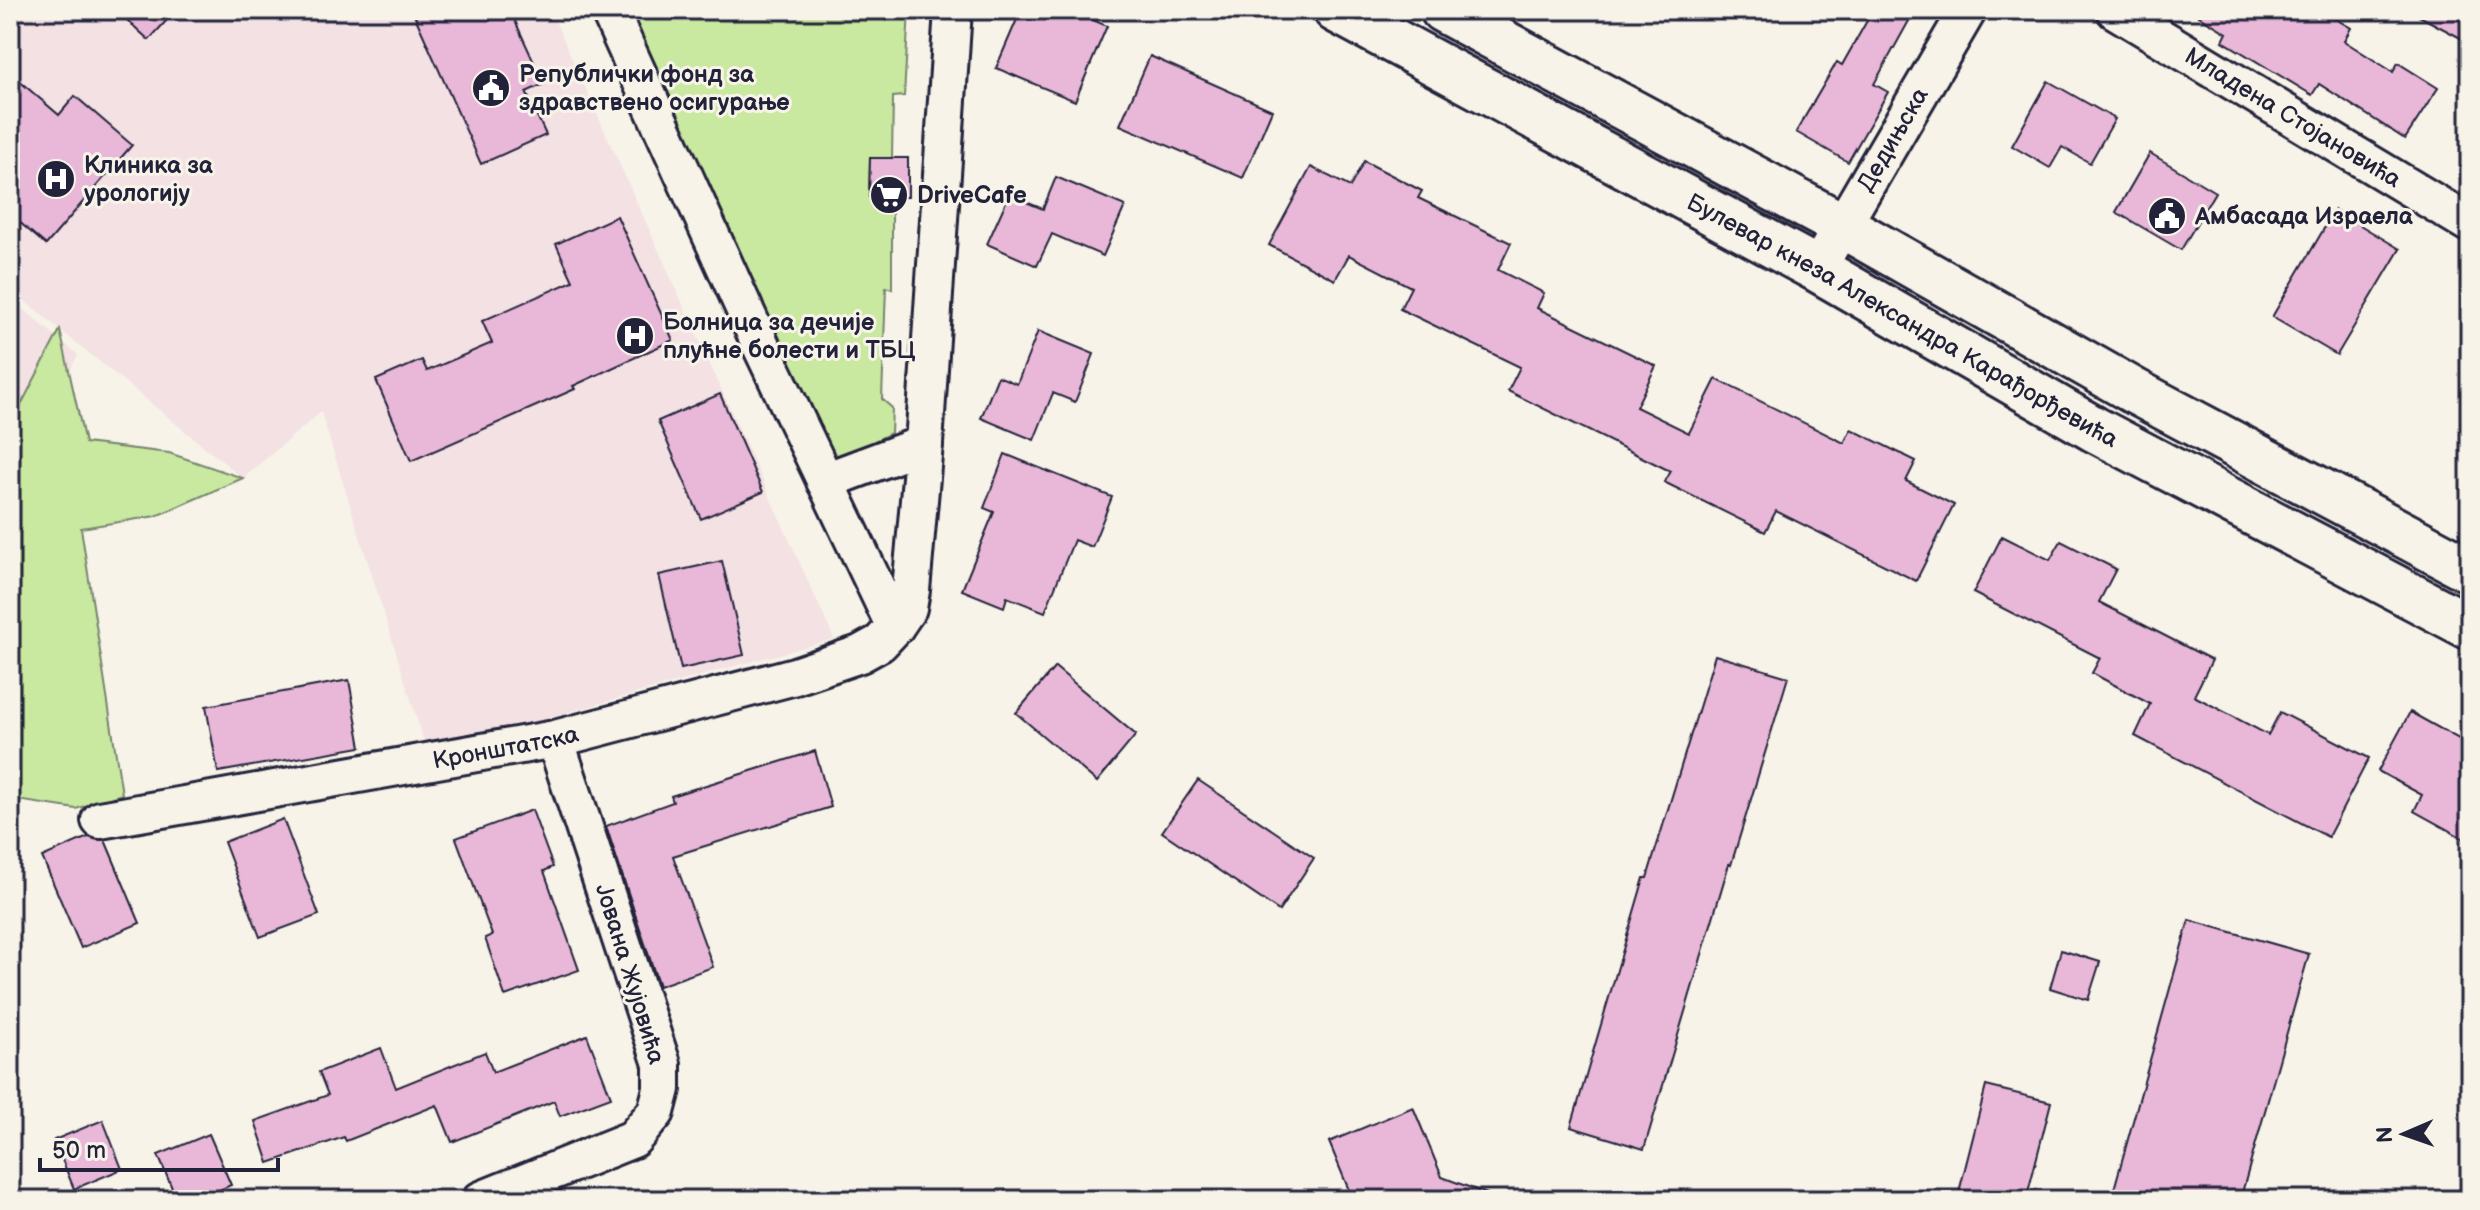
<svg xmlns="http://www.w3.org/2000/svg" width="2480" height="1210" font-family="'Balsamiq Sans',sans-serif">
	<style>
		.built { fill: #f3e1e3 }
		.green { fill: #c9e8a0; stroke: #76856e; stroke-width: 2 }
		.building { fill: #e9b8d8; stroke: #22223b; stroke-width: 2 }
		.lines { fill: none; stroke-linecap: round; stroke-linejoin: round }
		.street-casing { stroke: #22223b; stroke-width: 42 }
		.secondary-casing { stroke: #22223b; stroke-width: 50 }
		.street { stroke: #f7f3e8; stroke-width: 36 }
		.secondary { stroke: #f7f3e8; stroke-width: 44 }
		.labels { text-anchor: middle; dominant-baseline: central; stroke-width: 6; stroke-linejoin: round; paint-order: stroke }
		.poi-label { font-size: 24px; font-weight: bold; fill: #22223b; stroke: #f7f3e8; text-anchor: start }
		.street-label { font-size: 24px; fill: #22223b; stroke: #f7f3e8 }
	</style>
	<rect width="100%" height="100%" fill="#f7f3e8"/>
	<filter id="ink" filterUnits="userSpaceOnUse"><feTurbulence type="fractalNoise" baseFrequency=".0125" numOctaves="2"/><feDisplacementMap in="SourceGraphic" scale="16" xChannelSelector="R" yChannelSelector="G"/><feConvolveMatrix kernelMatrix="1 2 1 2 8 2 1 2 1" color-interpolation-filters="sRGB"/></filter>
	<g filter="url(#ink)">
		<g class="built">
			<path d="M 10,10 L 550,10 L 834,639 L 427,751 L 321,412 L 243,478 L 10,289 Z"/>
			<path d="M 10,298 L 78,355 L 10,480 Z"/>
		</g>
		<g class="green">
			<path d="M 630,10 L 909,10 L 904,96 L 893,97 L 892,158 L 870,158 L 869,196 L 892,197 L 892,289 L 886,287 L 882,399 L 892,408 L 891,433 L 830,463 Z"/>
			<path d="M 60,330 L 85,443 L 169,453 L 243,478 L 156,516 L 81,528 L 122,794 L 76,809 L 10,799 L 10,426 Z"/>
		</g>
		<g class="building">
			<path d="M 116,10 L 176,10 L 149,40 Z"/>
			<path d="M 412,10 L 510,10 L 544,84 L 526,92 L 546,135 L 481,164 Z"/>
			<path d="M 1021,10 L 1070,10 L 1107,26 L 1075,101 L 996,68 Z"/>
			<path d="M 1873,10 L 1915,10 L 1874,84 L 1888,92 L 1848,162 L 1796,132 L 1837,62 L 1842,65 Z"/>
			<path d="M 2189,10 L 2320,10 L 2351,28 L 2344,41 L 2393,72 L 2398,63 L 2438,88 L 2405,139 L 2319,84 L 2312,95 L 2223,41 L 2227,33 Z"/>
			<path d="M 2408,10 L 2470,10 L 2470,43 Z"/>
			<path d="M 1150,56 L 1272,110 L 1243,178 L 1120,125 Z"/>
			<path d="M 10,73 L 59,115 L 75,96 L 132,145 L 46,245 L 10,214 Z"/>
			<path d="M 2048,81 L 2115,119 L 2090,163 L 2062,147 L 2050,168 L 2012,146 Z"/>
			<path d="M 2150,153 L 2215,192 L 2181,250 L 2116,212 Z"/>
			<path d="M 870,158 L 908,158 L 908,197 L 869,197 Z"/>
			<path d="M 1364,161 L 1422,191 L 1418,198 L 1511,243 L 1498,270 L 1544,293 L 1537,308 L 1656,366 L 1636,407 L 1689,433 L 1716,379 L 1844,443 L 1851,429 L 1916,461 L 1906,481 L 1954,505 L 1916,581 L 1776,511 L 1765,532 L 1664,482 L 1670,471 L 1508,391 L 1520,367 L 1400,309 L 1411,287 L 1349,255 L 1335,280 L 1269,245 L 1311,167 L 1350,187 Z"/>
			<path d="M 1056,177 L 1125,206 L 1103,256 L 1052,234 L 1037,266 L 987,244 L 1009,195 L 1043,209 Z"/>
			<path d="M 2335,210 L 2400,249 L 2337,355 L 2272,317 Z"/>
			<path d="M 617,216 L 673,340 L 573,386 L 575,389 L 411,461 L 376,380 L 422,360 L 427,371 L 492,343 L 482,321 L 573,281 L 556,244 Z"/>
			<path d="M 1038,331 L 1094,354 L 1075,402 L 1053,393 L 1034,440 L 981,418 L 998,376 L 1017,384 Z"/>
			<path d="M 720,394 L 763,492 L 701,519 L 658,421 Z"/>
			<path d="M 1005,454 L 1112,497 L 1092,547 L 1074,540 L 1045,612 L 1007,597 L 1004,607 L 962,590 L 994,512 L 984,508 Z"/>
			<path d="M 2002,536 L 2050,560 L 2061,541 L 2116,569 L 2099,602 L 2212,660 L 2194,696 L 2268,735 L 2280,712 L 2369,758 L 2328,837 L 2135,736 L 2150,704 L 2092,673 L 2100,658 L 1973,593 Z"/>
			<path d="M 722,561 L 744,655 L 681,669 L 659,575 Z"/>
			<path d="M 1715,655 L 1788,677 L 1731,865 L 1729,864 L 1644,1149 L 1571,1127 L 1644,878 L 1647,878 Z"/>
			<path d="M 1055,667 L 1136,735 L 1097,782 L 1016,713 Z"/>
			<path d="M 349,680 L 361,747 L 218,772 L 206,706 Z"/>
			<path d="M 2410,712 L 2470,745 L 2470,842 L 2414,811 L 2422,795 L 2378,771 Z"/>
			<path d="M 815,751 L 831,807 L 673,856 L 713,967 L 659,986 L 606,826 L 673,802 L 671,796 Z"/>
			<path d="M 1198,780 L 1314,858 L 1279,911 L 1162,832 Z"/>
			<path d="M 532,810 L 553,867 L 544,871 L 579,970 L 505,996 L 485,938 L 492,935 L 456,838 Z"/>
			<path d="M 283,819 L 319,915 L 260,937 L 224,842 Z"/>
			<path d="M 88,837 L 105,840 L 140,923 L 81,948 L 42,857 Z"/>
			<path d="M 2189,920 L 2309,954 L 2240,1200 L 2111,1200 Z"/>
			<path d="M 2061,950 L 2100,962 L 2088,1000 L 2050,988 Z"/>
			<path d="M 587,1035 L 611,1097 L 560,1116 L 554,1101 L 452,1142 L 437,1105 L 346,1141 L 344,1137 L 269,1163 L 255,1121 L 328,1095 L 319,1072 L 381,1048 L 396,1088 L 485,1052 L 493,1072 Z"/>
			<path d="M 1986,1086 L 2051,1102 L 2026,1200 L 1991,1200 L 1959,1192 Z"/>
			<path d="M 1413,1107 L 1442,1177 L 1495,1197 L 1495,1200 L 1353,1200 L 1329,1142 Z"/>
			<path d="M 103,1120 L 122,1169 L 74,1189 L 54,1140 Z"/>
			<path d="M 209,1134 L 231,1185 L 196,1200 L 177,1200 L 158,1155 Z"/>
		</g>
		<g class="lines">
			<defs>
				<g id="street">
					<path d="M 609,10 L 763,350 L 895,627"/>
					<path id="s1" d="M 2115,10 L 2470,224"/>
					<path id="s2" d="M 1817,269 L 1968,10"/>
					<path d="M 825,481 L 924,444"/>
					<path id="s3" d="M 100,820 L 555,739 L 795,676 L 860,654 L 880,643 L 895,627 L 908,608 L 911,590 L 924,444 L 953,10"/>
					<path d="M 481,1200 L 633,1139 L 656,1112 L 662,1089 L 662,1064 L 555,739"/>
				</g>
				<g id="secondary">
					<path id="s4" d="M 1336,10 L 1817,269 L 2094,429 L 2470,627"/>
					<path d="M 1443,10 L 1843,226 L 2134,391 L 2470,570"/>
				</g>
			</defs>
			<use href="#street" class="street-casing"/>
			<use href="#secondary" class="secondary-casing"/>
			<use href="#street" class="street"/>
			<use href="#secondary" class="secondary"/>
		</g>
	</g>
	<defs>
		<symbol id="civic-disc" viewBox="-11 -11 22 22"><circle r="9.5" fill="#22223b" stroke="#f7f3e8"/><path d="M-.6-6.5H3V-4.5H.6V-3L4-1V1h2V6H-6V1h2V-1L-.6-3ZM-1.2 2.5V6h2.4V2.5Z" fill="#fff"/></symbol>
		<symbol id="hospital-disc" viewBox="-11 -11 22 22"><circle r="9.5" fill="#22223b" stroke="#f7f3e8"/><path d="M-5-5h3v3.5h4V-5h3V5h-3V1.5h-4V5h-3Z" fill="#fff"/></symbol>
		<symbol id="supermarket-disc" viewBox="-11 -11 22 22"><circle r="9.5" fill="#22223b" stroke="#f7f3e8"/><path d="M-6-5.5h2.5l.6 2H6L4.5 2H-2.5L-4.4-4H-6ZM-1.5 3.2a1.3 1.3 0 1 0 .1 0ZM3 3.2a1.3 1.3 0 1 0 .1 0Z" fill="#fff"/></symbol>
	</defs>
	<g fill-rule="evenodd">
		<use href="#civic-disc" x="469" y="66" width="44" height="44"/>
		<use href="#hospital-disc" x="34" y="157" width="44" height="44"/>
		<use href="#supermarket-disc" x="867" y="173" width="44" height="44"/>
		<use href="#civic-disc" x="2145" y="194" width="44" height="44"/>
		<use href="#hospital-disc" x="613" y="314" width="44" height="44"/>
	</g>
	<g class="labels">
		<g class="poi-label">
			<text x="519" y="74">Републички фонд за<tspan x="519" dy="28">здравствено осигурање</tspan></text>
			<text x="84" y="165">Клиника за<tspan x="84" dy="28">урологију</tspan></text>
			<text x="917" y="195">DriveCafe</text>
			<text x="2195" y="216">Амбасада Израела</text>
			<text x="663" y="322">Болница за дечије<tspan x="663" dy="28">плућне болести и ТБЦ</tspan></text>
		</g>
		<g class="street-label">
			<text stroke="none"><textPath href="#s1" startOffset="208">Младена Стојановића</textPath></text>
			<text stroke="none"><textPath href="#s2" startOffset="150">Дедињска</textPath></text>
			<text stroke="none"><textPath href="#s4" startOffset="646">Булевар кнеза Александра Карађорђевића</textPath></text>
			<text stroke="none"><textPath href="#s3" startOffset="412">Кронштатска</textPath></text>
			<text transform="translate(630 974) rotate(73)">Јована Жујовића</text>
		</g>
	</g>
	<rect width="2480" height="1210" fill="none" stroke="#f7f3e8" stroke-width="40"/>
	<rect x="20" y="20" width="2440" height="1170" fill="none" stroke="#22223b" stroke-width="3" filter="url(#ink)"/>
	<g transform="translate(2404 1134) rotate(268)" stroke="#f7f3e8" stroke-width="6" paint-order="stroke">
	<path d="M0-6L14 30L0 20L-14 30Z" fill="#22223b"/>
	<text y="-12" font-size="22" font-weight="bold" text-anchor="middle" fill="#22223b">N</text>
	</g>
	<path d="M40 1158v12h238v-12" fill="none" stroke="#22223b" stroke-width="4"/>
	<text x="52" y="1158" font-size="24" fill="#22223b" stroke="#f7f3e8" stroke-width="6" paint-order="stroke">50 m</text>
</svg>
